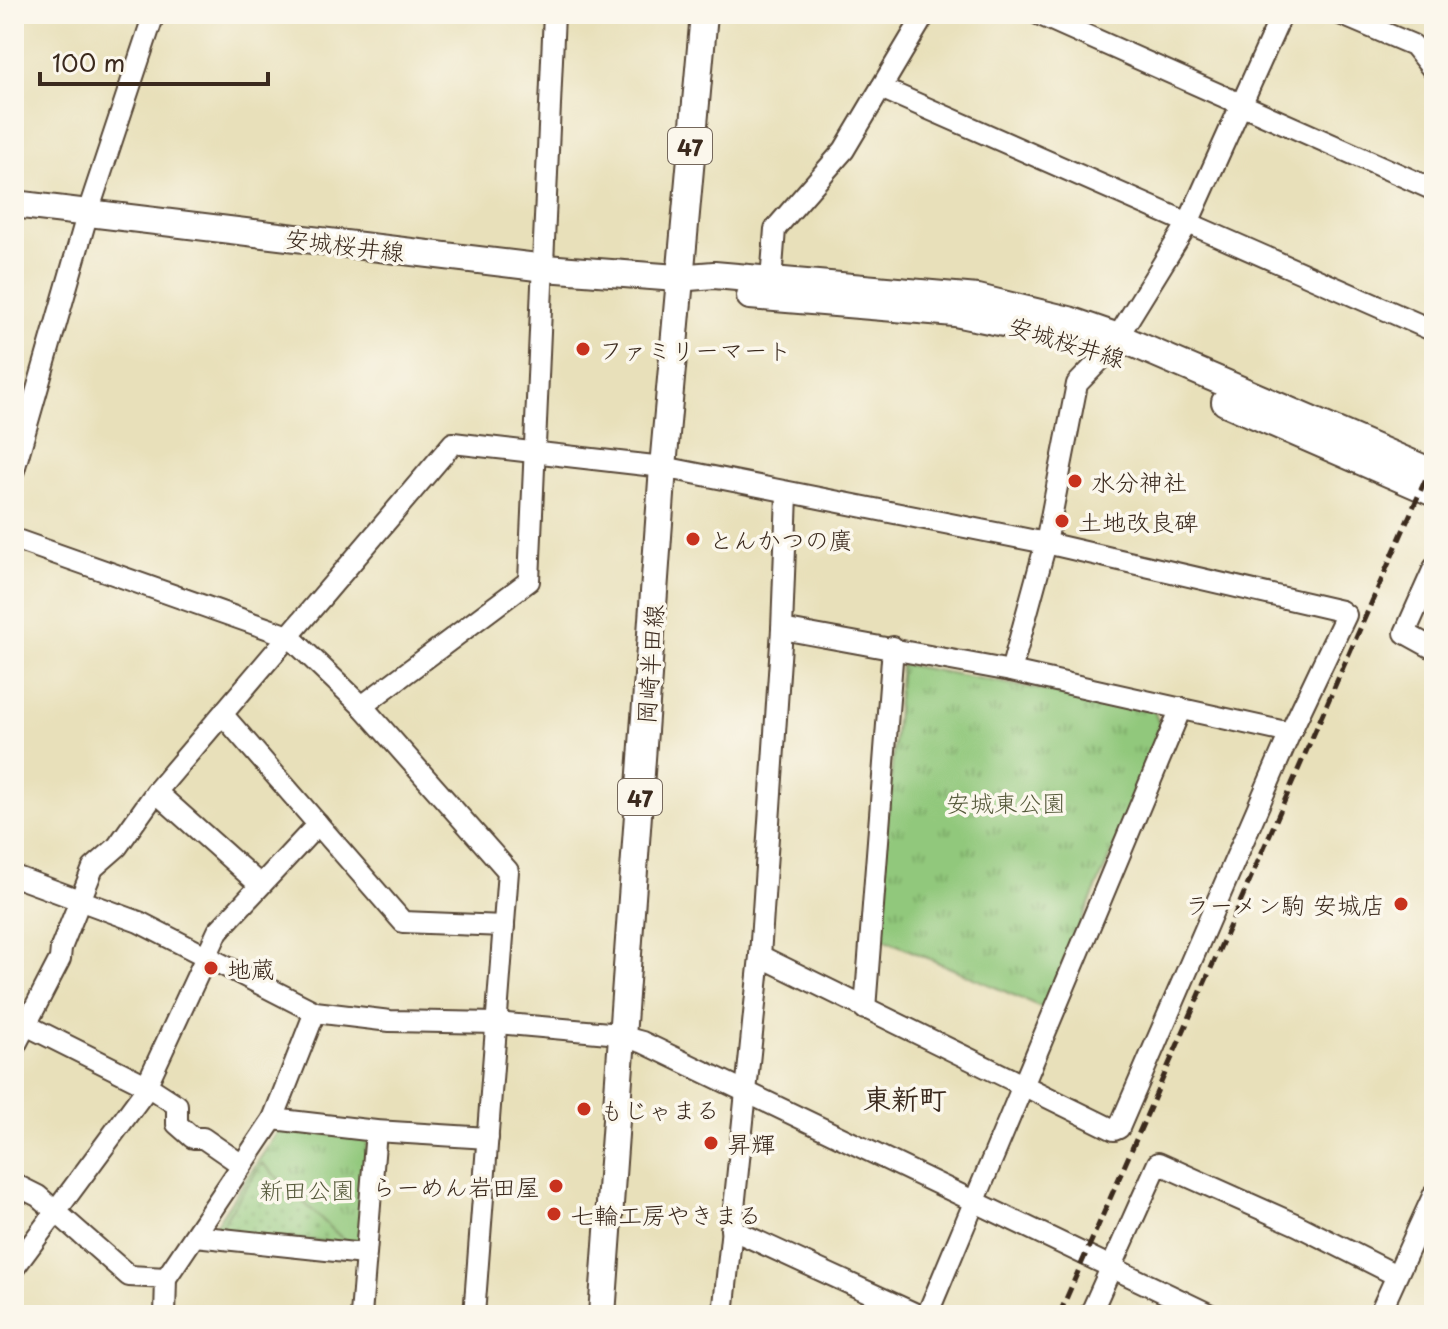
<svg xmlns="http://www.w3.org/2000/svg" width="1448" height="1329" font-family="'Playpen Sans','Klee One',sans-serif">
	<style>
		.park { fill: url(#park-tufts); stroke: #66794c; stroke-width: 2 }
		.garden { fill: url(#garden-dots); stroke: #66794c; stroke-width: 2 }
		.lines { fill: none; stroke-linecap: round; stroke-linejoin: round }
		.minor-casing { stroke: #554535; stroke-width: 24 }
		.major-casing { stroke: #554535; stroke-width: 30 }
		.minor { stroke: #fff; stroke-width: 20 }
		.major { stroke: #fff; stroke-width: 26 }
		.rail { stroke: #3b2a1e; stroke-width: 5; stroke-dasharray: 12 6; stroke-linecap: butt }
		.poi-dot { fill: #c8321e; stroke: #fbf7ec; stroke-width: 3 }
		.labels { text-anchor: middle; dominant-baseline: central; stroke-width: 7; stroke-linejoin: round; paint-order: stroke }
		.shield { fill: #fbf7ec; stroke: #75685c; stroke-width: 2 }
		.shield-label { font-size: 22px; font-weight: bold; fill: #3b2a1e }
		.street-label { font-size: 24px; fill: #3b2a1e; stroke: #fbf7ec }
		.poi-label { font-size: 24px; fill: #3b2a1e; stroke: #fbf7ec; text-anchor: start }
		.park-label { font-size: 24px; fill: #55593a; stroke: #fbf7ec }
		.quarter-label { font-size: 28px; font-weight: bold; fill: #3b2a1e; stroke: #fbf7ec }
	</style>
	<defs>
		<pattern id="park-tufts" width="24" height="20" patternUnits="userSpaceOnUse" patternTransform="scale(2)"><rect width="24" height="20" fill="#91c87b"/><path d="M3 7l-1-3M5 7V3M7 7l1-3M15 17l-1-3M17 17v-4M19 17l1-3" fill="none" stroke="#78a364"/></pattern>
		<pattern id="garden-dots" width="8" height="8" patternUnits="userSpaceOnUse" patternTransform="scale(2)"><rect width="8" height="8" fill="#91c87b"/><path d="M2 2h.1M6 6h.1" fill="none" stroke="#78a364" stroke-width="1.8" stroke-linecap="round"/></pattern>
	</defs>
	<rect width="100%" height="100%" fill="#fbf7ec"/>
	<filter id="ink" filterUnits="userSpaceOnUse"><feTurbulence type="fractalNoise" baseFrequency=".0125" numOctaves="2"/><feDisplacementMap in="SourceGraphic" scale="16" xChannelSelector="R" yChannelSelector="G"/><feConvolveMatrix kernelMatrix="1 2 1 2 8 2 1 2 1" color-interpolation-filters="sRGB"/></filter>
	<filter id="wash" filterUnits="userSpaceOnUse"><feTurbulence type="fractalNoise" baseFrequency=".006" numOctaves="4" result="noise"/><feDisplacementMap in="SourceGraphic" scale="32" xChannelSelector="R" yChannelSelector="G"/><feGaussianBlur stdDeviation="1.8" result="paint"/><feColorMatrix in="noise" values="0 0 0 0 0 0 0 0 0 0 0 0 0 0 0 0 0 1.4 0 .05"/><feComposite in="paint" operator="in"/></filter>
	<g filter="url(#wash)">
		<rect width="100%" height="100%" fill="#e8e0ba"/>
		<g class="park">
			<path d="M 901,664 L 1154,711 L 1164,735 L 1043,1008 L 877,936 Z"/>
			<path d="M 279,1130 L 368,1138 L 359,1250 L 208,1236 Z"/>
		</g>
		<path class="garden" d="M 262,1163 L 347,1243 L 216,1233 Z"/>
	</g>
	<g filter="url(#ink)">
		<g class="lines">
			<defs>
				<g id="minor">
					<path d="M 1038,14 L 1434,190"/>
					<path d="M 1340,14 L 1413,45 L 1434,71"/>
					<path d="M 881,88 L 1434,331"/>
					<path d="M 770,294 L 775,229 L 844,150 L 925,14"/>
					<path d="M 14,470 L 88,212 L 154,14"/>
					<path d="M 14,539 L 289,636 L 362,706 L 508,871 L 474,1315"/>
					<path d="M 1434,568 L 1405,633 L 1434,649"/>
					<path d="M 1011,671 L 1046,543 L 1077,384 L 1109,351 L 1188,223 L 1282,14"/>
					<path d="M 362,706 L 529,581 L 554,14"/>
					<path d="M 223,715 L 403,922 L 504,926"/>
					<path d="M 156,792 L 260,885"/>
					<path d="M 14,876 L 139,922 L 315,1012 L 390,1021 L 497,1023 L 609,1033 L 642,1042 L 1211,1315"/>
					<path d="M 760,956 L 1114,1130 L 1119,1128 L 1290,733"/>
					<path d="M 865,1009 L 893,647"/>
					<path d="M 26,1025 L 146,1085 L 177,1105 L 177,1124 L 193,1138 L 203,1138 L 242,1165"/>
					<path d="M 14,1048 L 60,959 L 61,948 L 93,868 L 117,847 L 156,792 L 453,443 L 663,467 L 1046,543 L 1341,611 L 1346,615 L 1290,733 L 1011,671 L 782,629"/>
					<path d="M 273,1119 L 376,1131 L 488,1138"/>
					<path d="M 14,1184 L 38,1196 L 129,1276 L 166,1278"/>
					<path d="M 731,1229 L 918,1315"/>
					<path d="M 195,1236 L 364,1254"/>
					<path d="M 14,1268 L 142,1095 L 218,931 L 318,824"/>
					<path d="M 165,1315 L 166,1278 L 273,1119 L 315,1012"/>
					<path d="M 361,1315 L 376,1131"/>
					<path d="M 723,1315 L 760,956 L 782,629 L 787,494"/>
					<path d="M 927,1315 L 1181,708"/>
					<path d="M 1090,1315 L 1158,1163 L 1297,1225 L 1396,1275"/>
					<path d="M 1379,1315 L 1434,1194"/>
				</g>
				<g id="major">
					<path d="M 14,204 L 545,268 L 677,278 L 714,275 L 978,298 L 1069,320 L 1118,337 L 1434,473"/>
					<path d="M 750,296 L 955,313 L 1052,333"/>
					<path d="M 1225,402 L 1434,493"/>
					<path d="M 602,1315 L 663,467 C 678,316 689,165 704,14"/>
				</g>
			</defs>
			<use href="#minor" class="minor-casing"/>
			<use href="#major" class="major-casing"/>
			<use href="#minor" class="minor"/>
			<use href="#major" class="major"/>
			<path class="rail" d="M 1059,1315 L 1434,460"/>
		</g>
	</g>
	<g class="poi-dot">
		<circle cx="583" cy="349" r="8"/>
		<circle cx="1075" cy="481" r="8"/>
		<circle cx="1062" cy="521" r="8"/>
		<circle cx="693" cy="539" r="8"/>
		<circle cx="1401" cy="904" r="8"/>
		<circle cx="211" cy="968" r="8"/>
		<circle cx="584" cy="1109" r="8"/>
		<circle cx="711" cy="1143" r="8"/>
		<circle cx="556" cy="1186" r="8"/>
		<circle cx="554" cy="1214" r="8"/>
	</g>
	<g class="labels">
		<g class="shield">
			<rect x="668" y="128" width="44" height="36" rx="6"/>
			<rect x="618" y="779" width="44" height="36" rx="6"/>
		</g>
		<g class="shield-label">
			<text x="690" y="146">47</text>
			<text x="640" y="797">47</text>
		</g>
		<g class="street-label">
			<text transform="translate(345 244) rotate(7)">安城桜井線</text>
			<text transform="translate(1067 341) rotate(17)">安城桜井線</text>
			<text transform="translate(649 664) rotate(-86)">岡崎半田線</text>
		</g>
		<g class="poi-label">
			<text x="599" y="349">ファミリーマート</text>
			<text x="1091" y="481">水分神社</text>
			<text x="1078" y="521">土地改良碑</text>
			<text x="709" y="539">とんかつの廣</text>
			<text x="1385" y="904" text-anchor="end">ラーメン駒 安城店</text>
			<text x="227" y="968">地蔵</text>
			<text x="600" y="1109">もじゃまる</text>
			<text x="727" y="1143">昇輝</text>
			<text x="540" y="1186" text-anchor="end">らーめん岩田屋</text>
			<text x="570" y="1214">七輪工房やきまる</text>
		</g>
		<g class="park-label">
			<text x="1006" y="802">安城東公園</text>
			<text x="307" y="1189">新田公園</text>
		</g>
		<g class="quarter-label">
			<text x="905" y="1097">東新町</text>
		</g>
	</g>
	<rect width="1448" height="1329" fill="none" stroke="#fbf7ec" stroke-width="48"/>
	<path d="M40 72v12h228v-12" fill="none" stroke="#3b2a1e" stroke-width="4"/>
	<text x="52" y="72" font-size="24" fill="#3b2a1e" stroke="#fbf7ec" stroke-width="6" paint-order="stroke">100 m</text>
</svg>
